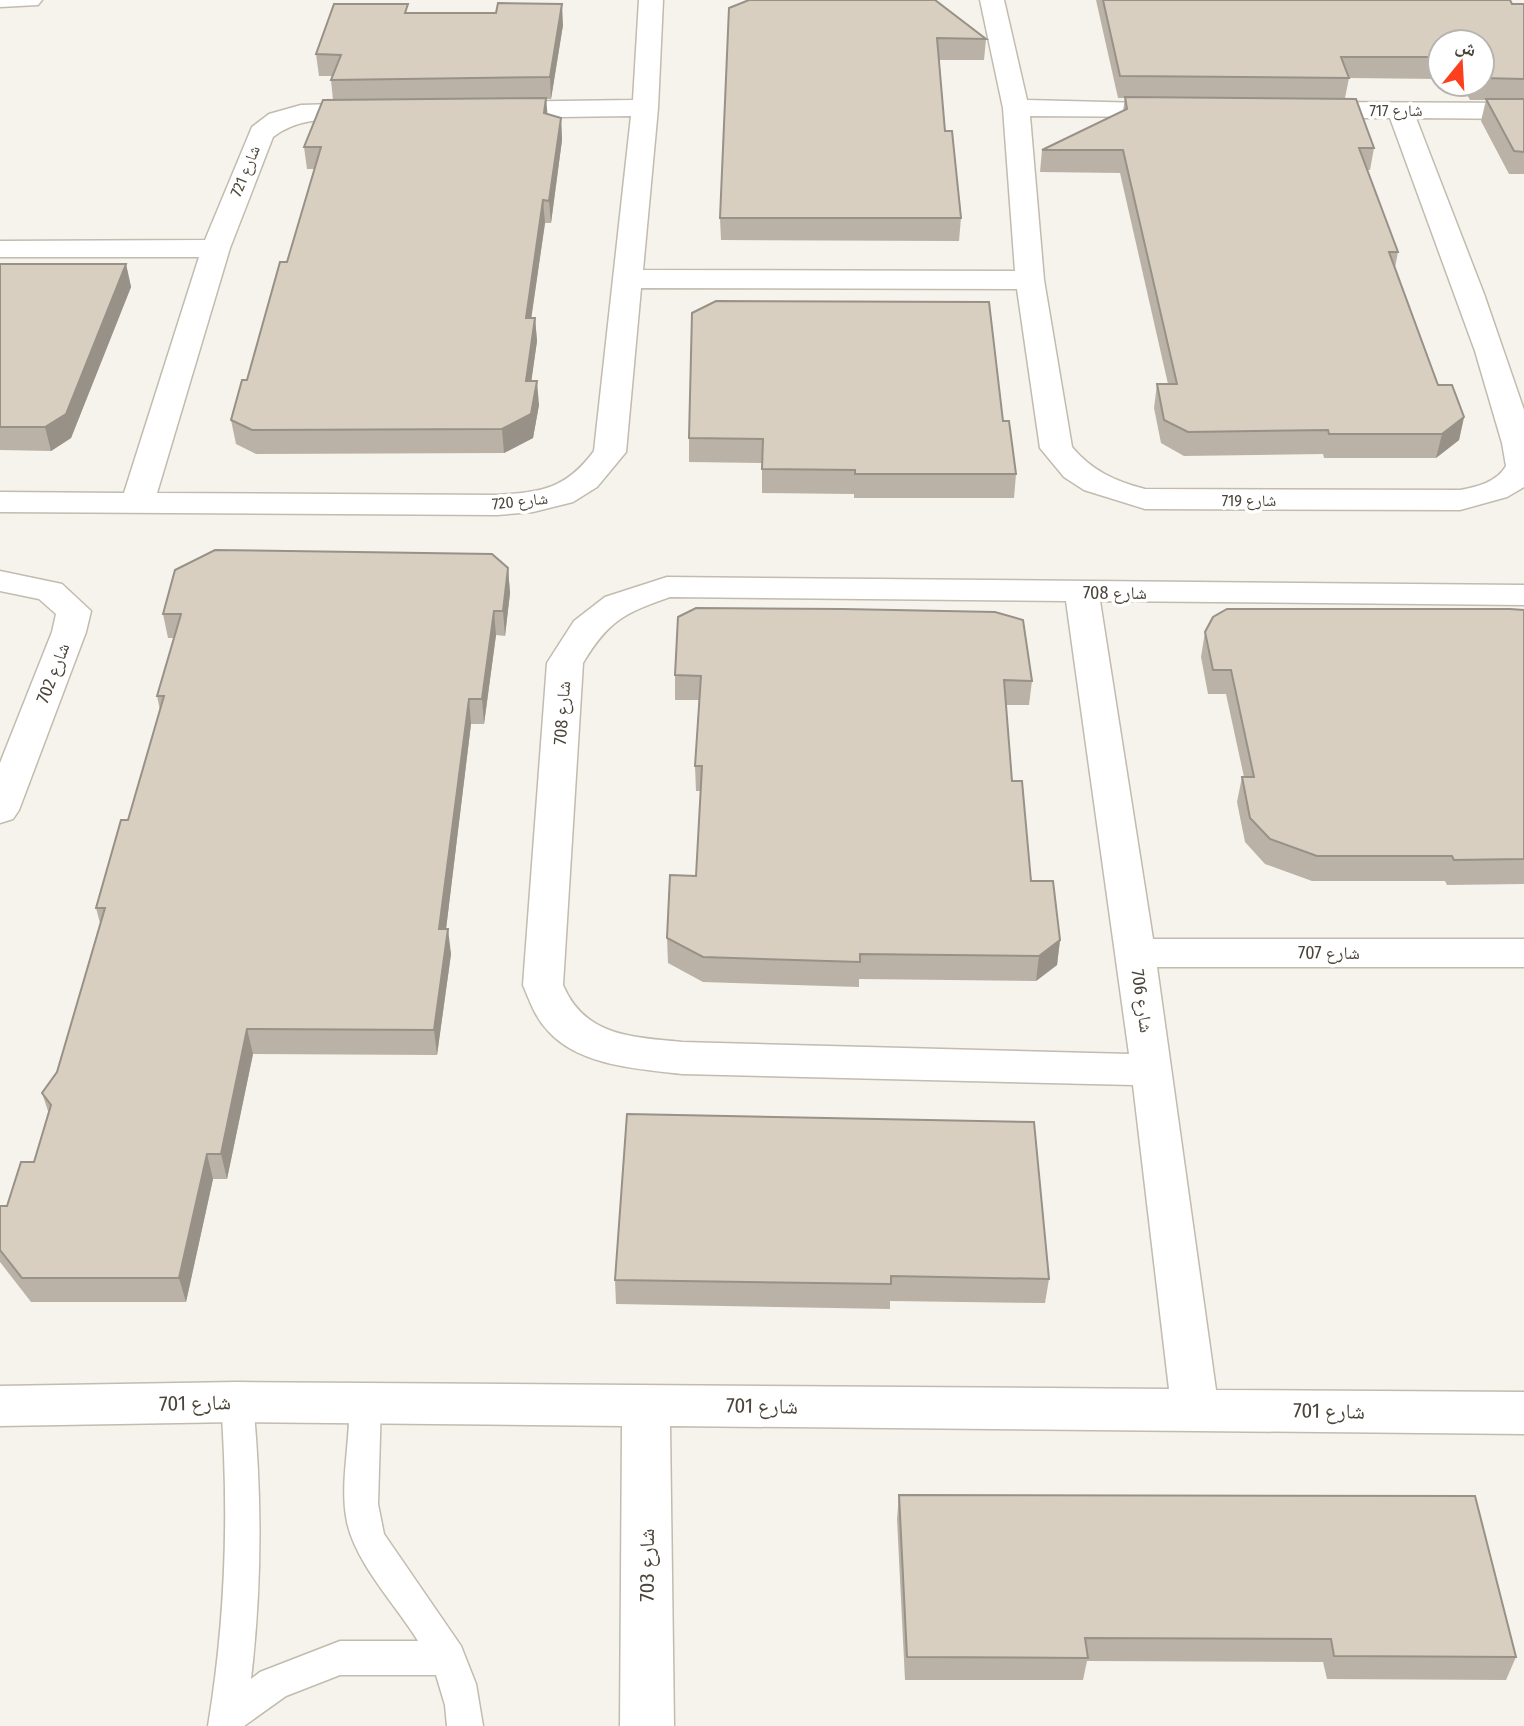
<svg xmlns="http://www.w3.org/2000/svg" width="1524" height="1726" font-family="'Fira Sans Condensed','Noto Naskh Arabic',sans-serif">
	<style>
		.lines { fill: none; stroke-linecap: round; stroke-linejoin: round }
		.service-casing { stroke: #c2bbae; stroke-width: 3 }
		.minor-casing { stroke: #c2bbae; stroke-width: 3 }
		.service { fill: #fff; fill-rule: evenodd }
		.minor { fill: #fff; fill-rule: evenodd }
		.wall { fill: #bab2a6 }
		.shaded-wall { fill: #979187 }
		.building { fill: #d8cfc1; stroke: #979187; stroke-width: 2 }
		.labels { text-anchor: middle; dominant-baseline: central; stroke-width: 7; stroke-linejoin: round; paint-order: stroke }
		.far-street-label { font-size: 16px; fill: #4b4439; stroke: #fff }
		.street-label { font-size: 18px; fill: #4b4439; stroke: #fff }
		.near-street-label { font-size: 21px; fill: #4b4439; stroke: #fff }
	</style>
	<rect width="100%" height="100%" fill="#f6f3ec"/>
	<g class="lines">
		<defs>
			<path id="service" d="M 237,1388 L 248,1392 L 253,1402 C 262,1495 262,1586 251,1679 L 260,1672 L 340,1641 L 418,1641 C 396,1605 356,1564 347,1522 C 339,1483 351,1442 349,1403 L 354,1393 L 365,1389 L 376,1393 L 381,1403 L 378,1504 L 384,1534 L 461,1646 L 476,1684 L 483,1726 L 447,1726 L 445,1705 L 436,1675 L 340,1675 L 286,1696 L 244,1726 L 208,1726 C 226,1618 229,1511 221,1402 L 226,1392 Z"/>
			<g id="minor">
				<path d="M 0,0 L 42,0 L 38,5 L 0,7 Z"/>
				<path d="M 639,0 L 663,0 L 658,108 L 643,270 L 1015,271 L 1003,108 L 980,0 L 1004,0 L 1027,100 L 1184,104 L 1188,109 L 1184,114 L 1175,117 L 1030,116 L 1044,280 L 1072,447 C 1092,471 1115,481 1145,489 L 1460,490 C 1477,487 1497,482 1506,466 L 1502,443 L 1475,351 L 1390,118 L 1308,118 L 1299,115 L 1295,110 L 1299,105 L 1308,102 L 1524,103 L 1524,119 L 1416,118 L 1484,294 L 1524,410 L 1524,487 L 1507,497 L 1460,510 L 1145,509 L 1084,490 L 1064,477 L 1040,448 L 1017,289 L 641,288 L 626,452 L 597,487 L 573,502 L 533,512 L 497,515 L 0,512 L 0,492 L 124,493 L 199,257 L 0,257 L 0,241 L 205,240 L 252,127 L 269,114 L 301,105 L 369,103 L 378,106 L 382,111 L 378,116 L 369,119 C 335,120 301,115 273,137 L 230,248 L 157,493 L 497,495 C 542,492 566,489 594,451 L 631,116 L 496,118 L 487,115 L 483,110 L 487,105 L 496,102 L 633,100 Z"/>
				<path d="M 0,571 L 62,584 L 91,611 L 86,632 L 19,810 L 13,819 L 0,823 L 0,763 L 52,632 L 56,614 L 39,599 L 0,591 Z"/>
				<path d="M 667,577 L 1524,585 L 1524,605 L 1100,601 L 1153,939 L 1524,939 L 1524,967 L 1157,967 L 1216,1390 L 1524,1392 L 1524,1434 L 670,1426 L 674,1726 L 620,1726 L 622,1426 L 237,1422 L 0,1426 L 0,1386 L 237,1382 L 1169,1389 L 1133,1085 L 682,1074 C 640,1069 580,1066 549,1032 C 536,1019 530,1002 523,985 L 547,663 L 574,621 L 605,597 ZM 670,597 L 1066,601 L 1129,1054 L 682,1042 C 633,1037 585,1037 563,985 L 583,663 C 608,621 624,613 670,597 Z"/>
			</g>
		</defs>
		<use href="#service" class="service-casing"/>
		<use href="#minor" class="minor-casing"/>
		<use href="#service" class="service"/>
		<use href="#minor" class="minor"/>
	</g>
	<g class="wall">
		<path d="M 1096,0 L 1510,0 L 1512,4 L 1524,4 L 1524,174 L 1509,174 L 1481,121 L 1486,100 L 1470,100 L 1461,84 L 1482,84 L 1482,42 L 1440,42 L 1440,79 L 1349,78 L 1345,98 L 1374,148 L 1370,170 L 1367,170 L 1398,252 L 1395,268 L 1438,385 L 1464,417 L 1459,440 L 1436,458 L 1324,458 L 1323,454 L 1184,456 L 1161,443 L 1154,408 L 1157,384 L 1168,384 L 1120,173 L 1040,172 L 1042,150 L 1123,111 L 1125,98 L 1118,98 Z"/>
		<path d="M 729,8 L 986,39 L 984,60 L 939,60 L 945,131 L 961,218 L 959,241 L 721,240 L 720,218 Z"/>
		<path d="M 409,13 L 563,25 L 551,99 L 546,99 L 547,114 L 561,118 L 562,140 L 551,223 L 545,223 L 531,318 L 535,318 L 537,341 L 531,381 L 539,405 L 533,438 L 504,453 L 256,454 L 236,444 L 231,420 L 247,380 L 287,262 L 314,169 L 307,169 L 304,147 L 333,100 L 331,80 L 332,76 L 319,76 L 316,54 Z"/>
		<path d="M 0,264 L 126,264 L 131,287 L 71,438 L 51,451 L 0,450 Z"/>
		<path d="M 1003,421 L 1016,474 L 1014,498 L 854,498 L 854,494 L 762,493 L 762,463 L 689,462 L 689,438 Z"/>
		<path d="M 508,568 L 510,593 L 505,636 L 496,635 L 484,724 L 471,724 L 446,929 L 451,954 L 437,1055 L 253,1054 L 227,1179 L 213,1179 L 186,1302 L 31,1302 L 0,1262 L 0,1206 L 7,1206 L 34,1162 L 49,1114 L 42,1093 L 57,1072 L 100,923 L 96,908 L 128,820 L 160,710 L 157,696 L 174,638 L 168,638 L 163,614 Z"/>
		<path d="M 1524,610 L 1524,884 L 1447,885 L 1445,881 L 1312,881 L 1265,864 L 1245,842 L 1237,802 L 1242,777 L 1244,777 L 1226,694 L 1208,694 L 1201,657 L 1205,632 Z"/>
		<path d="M 675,675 L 1032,681 L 1029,705 L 1006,705 L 1012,781 L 1031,881 L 1060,940 L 1057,965 L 1036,981 L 859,979 L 859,987 L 703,982 L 668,963 L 667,938 L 696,876 L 701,791 L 696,791 L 695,766 L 699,700 L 675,700 Z"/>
		<path d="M 627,1114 L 1049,1279 L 1045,1303 L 890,1301 L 890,1309 L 616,1304 L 615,1280 Z"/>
		<path d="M 899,1495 L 1516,1657 L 1506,1680 L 1327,1679 L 1323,1662 L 1087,1661 L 1083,1680 L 905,1680 L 897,1519 Z"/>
	</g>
	<g class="shaded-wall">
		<path d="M 562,4 L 563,25 L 551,99 L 550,77 Z"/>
		<path d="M 546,98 L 548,119 L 544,113 Z"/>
		<path d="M 561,118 L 562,140 L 551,223 L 549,201 Z"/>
		<path d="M 543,200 L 545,223 L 528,341 L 526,318 Z"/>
		<path d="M 126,264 L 131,287 L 71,438 L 51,451 L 45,427 Z"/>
		<path d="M 535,318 L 537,341 L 528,405 L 526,381 Z"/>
		<path d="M 537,381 L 539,405 L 533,438 L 504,453 L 502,429 Z"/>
		<path d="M 1464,417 L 1459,440 L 1436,458 L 1442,434 Z"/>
		<path d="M 508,568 L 510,593 L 505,636 L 503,611 Z"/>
		<path d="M 494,611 L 496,635 L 484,724 L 482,699 Z"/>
		<path d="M 469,699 L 471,724 L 443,954 L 439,929 Z"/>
		<path d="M 448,929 L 451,954 L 437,1055 L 434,1030 Z"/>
		<path d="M 1060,940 L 1057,965 L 1036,981 L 1039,956 Z"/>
		<path d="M 247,1029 L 253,1054 L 227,1179 L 221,1154 Z"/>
		<path d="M 207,1154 L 213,1179 L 186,1302 L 179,1278 Z"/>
	</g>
	<g class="building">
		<path d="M 749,0 L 935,0 L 986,39 L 937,38 L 945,131 L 952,131 L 961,218 L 720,218 L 729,8 Z"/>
		<path d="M 1103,0 L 1510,0 L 1512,4 L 1524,4 L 1524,79 L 1482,78 L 1482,42 L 1440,42 L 1440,57 L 1341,57 L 1349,78 L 1120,76 Z"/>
		<path d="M 498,3 L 562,4 L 550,77 L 331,80 L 341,55 L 316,54 L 334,4 L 408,4 L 405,13 L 496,13 Z"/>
		<path d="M 1125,97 L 1356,99 L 1374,148 L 1359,148 L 1398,252 L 1389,252 L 1438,385 L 1452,385 L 1464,417 L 1442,434 L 1329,434 L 1328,430 L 1188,432 L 1164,420 L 1157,384 L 1177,384 L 1123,150 L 1042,150 L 1127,109 Z"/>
		<path d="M 546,98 L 544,113 L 561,118 L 549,201 L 543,200 L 526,318 L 535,318 L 526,381 L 537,381 L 531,414 L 502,429 L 252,430 L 231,420 L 242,380 L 247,380 L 280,262 L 287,262 L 321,147 L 304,147 L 323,100 Z"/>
		<path d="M 1486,99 L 1524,99 L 1524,152 L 1514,151 Z"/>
		<path d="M 0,264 L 126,264 L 66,414 L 45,427 L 0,427 Z"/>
		<path d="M 716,301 L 989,302 L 1003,421 L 1009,421 L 1016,474 L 855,474 L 855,470 L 762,469 L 763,439 L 689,438 L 692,313 Z"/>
		<path d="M 215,550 L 492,554 L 508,568 L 503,611 L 494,611 L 482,699 L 469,699 L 439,929 L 448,929 L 434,1030 L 247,1029 L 221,1154 L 207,1154 L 179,1278 L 22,1278 L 0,1250 L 0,1206 L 7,1206 L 21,1162 L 34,1162 L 51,1105 L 42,1093 L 57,1072 L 105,908 L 96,908 L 121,820 L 128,820 L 164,696 L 157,696 L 181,614 L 163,614 L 175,570 Z"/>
		<path d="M 696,608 L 843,609 L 995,612 L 1023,620 L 1032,681 L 1004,680 L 1012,781 L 1022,781 L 1031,881 L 1053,881 L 1060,940 L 1039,956 L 860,954 L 860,962 L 703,957 L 667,938 L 670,875 L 696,876 L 702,766 L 695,766 L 701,676 L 675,675 L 678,617 Z"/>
		<path d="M 1227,609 L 1510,609 L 1524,610 L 1524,859 L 1454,860 L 1452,856 L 1317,856 L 1270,839 L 1250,818 L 1242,777 L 1254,777 L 1231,670 L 1213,670 L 1205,632 L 1213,617 Z"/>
		<path d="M 627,1114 L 1034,1122 L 1049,1279 L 891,1276 L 891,1284 L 615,1280 Z"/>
		<path d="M 899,1495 L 1475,1496 L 1516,1657 L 1334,1656 L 1331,1639 L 1085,1638 L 1088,1658 L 907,1657 Z"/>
	</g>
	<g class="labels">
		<g class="far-street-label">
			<text x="1396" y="110">شارع 717</text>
			<text transform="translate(245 171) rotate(-68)">شارع 721</text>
			<text x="1249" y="500">شارع 719</text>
			<text transform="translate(520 501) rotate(-6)">شارع 720</text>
		</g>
		<g class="street-label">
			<text x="1115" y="593">شارع 708</text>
			<text transform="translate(53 673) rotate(-69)">شارع 702</text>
			<text transform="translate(562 713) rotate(-86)">شارع 708</text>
			<text x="1329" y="953">شارع 707</text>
			<text transform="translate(1142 1001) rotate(82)">شارع 706</text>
		</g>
		<g class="near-street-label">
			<text transform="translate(195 1403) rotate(-1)">شارع 701</text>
			<text transform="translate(762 1406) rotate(1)">شارع 701</text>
			<text transform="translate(1329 1411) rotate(1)">شارع 701</text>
			<text transform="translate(647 1565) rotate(-90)">شارع 703</text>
		</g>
	</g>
	<g transform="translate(1461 63) rotate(18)"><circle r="33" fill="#ffffff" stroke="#b7b4b0" stroke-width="2"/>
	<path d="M0-5L12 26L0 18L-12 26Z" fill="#fc3f1d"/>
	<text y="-10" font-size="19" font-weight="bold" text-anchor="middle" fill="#4b4439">ش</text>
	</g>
</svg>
